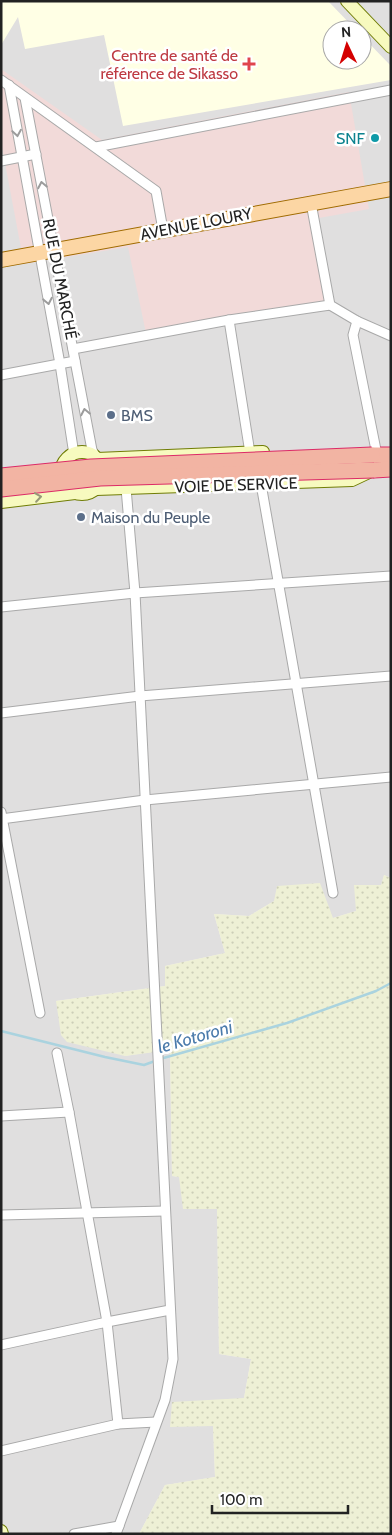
<svg xmlns="http://www.w3.org/2000/svg" width="392" height="1535" font-family="Cabin,sans-serif">
	<style>
		.residential { fill: #e0dfdf; fill-rule: evenodd }
		.commercial { fill: #f2dad9 }
		.education { fill: #ffffe5 }
		.farmland { fill: url(#farmland-dots) }
		.lines { fill: none; stroke-linecap: round; stroke-linejoin: round }
		.stream { stroke: #aad3df; stroke-width: 2.5 }
		.minor-casing { stroke: #a9a9a9; stroke-width: 11 }
		.secondary-casing { stroke: #707d05; stroke-width: 14 }
		.primary-casing { stroke: #a06b00; stroke-width: 16 }
		.trunk-casing { stroke: #dc2a67; stroke-width: 17 }
		.minor { stroke: #fff; stroke-width: 9 }
		.secondary { stroke: #f7fabf; stroke-width: 12 }
		.primary { stroke: #fcd6a4; stroke-width: 14 }
		.trunk { stroke: #f2b4a3; stroke-width: 15 }
		.trunk-bridge-casing { stroke: #dc2a67; stroke-width: 17; stroke-linecap: butt }
		.trunk-bridge { stroke: #f2b4a3; stroke-width: 15 }
		.oneway { stroke: #9c9c9c }
		.oneway2 { stroke: #979978 }
		.health-dot { fill: #e0444e; stroke: #fff; stroke-width: 2 }
		.culture-dot { fill: #0f9aa8; stroke: #fff; stroke-width: 2 }
		.service-dot { fill: #5c6f8a; stroke: #fff; stroke-width: 2 }
		.labels { text-anchor: middle; dominant-baseline: central; stroke-width: 5; stroke-linejoin: round; paint-order: stroke }
		.health-label { font-size: 16px; fill: #be3a42; stroke: #fff; text-anchor: end }
		.culture-label { font-size: 16px; fill: #0d838f; stroke: #fff; text-anchor: end }
		.street-label { font-size: 16px; fill: #222; stroke: #fff }
		.service-label { font-size: 16px; fill: #4e5e75; stroke: #fff; text-anchor: start }
		.water-label { font-size: 18px; font-style: italic; fill: #4a7aab; stroke: #fff }
	</style>
	<defs>
		<pattern id="farmland-dots" width="8" height="8" patternUnits="userSpaceOnUse" patternTransform="scale(1.25)"><rect width="8" height="8" fill="#eef0d5"/><path d="M2 2h.1M6 6h.1" fill="none" stroke="#ccceb7" stroke-width="1.8" stroke-linecap="round"/></pattern>
	</defs>
	<rect width="100%" height="100%" fill="#f2efe9"/>
	<path class="residential" d="M 1,1 L 391,1 L 391,878 L 384,875 L 382,885 L 356,911 L 333,918 L 274,901 L 249,916 L 214,914 L 225,953 L 165,966 L 165,986 L 56,1001 L 125,1056 L 170,1049 L 172,1176 L 179,1177 L 217,1209 L 219,1354 L 251,1359 L 244,1398 L 213,1426 L 215,1477 L 165,1485 L 139,1534 L 1,1534 ZM 332,30 L 362,30 L 362,60 L 332,60 Z"/>
	<path class="commercial" d="M 1,69 L 102,140 L 349,92 L 369,209 L 319,218 L 330,305 L 147,338 L 128,247 L 24,264 L 1,142 Z"/>
	<path class="education" d="M 1,1 L 328,1 L 356,30 L 332,30 L 332,60 L 362,60 L 362,36 L 391,66 L 391,80 L 123,126 L 104,35 L 25,49 L 18,17 L 1,45 Z"/>
	<path class="farmland" d="M 384,875 L 391,878 L 391,1534 L 139,1534 L 165,1485 L 215,1477 L 213,1426 L 170,1427 L 172,1402 L 244,1398 L 251,1359 L 219,1354 L 217,1209 L 183,1209 L 179,1177 L 172,1176 L 170,1050 L 125,1056 L 67,1042 L 61,1035 L 56,1001 L 165,986 L 165,966 L 225,953 L 214,914 L 249,916 L 274,901 L 277,886 L 320,883 L 333,918 L 356,911 L 354,885 L 381,885 Z"/>
	<g class="lines">
		<g class="stream">
			<path d="M 1,1031 L 105,1057 L 144,1065 L 155,1061"/>
			<path d="M 160,1059 L 287,1023 L 376,991 L 391,983"/>
		</g>
		<defs>
			<g id="minor">
				<path d="M 1,80 L 156,191 L 163,230"/>
				<path d="M 9,85 L 60,364 L 73,448 L 73,455"/>
				<path d="M 25,98 L 92,450 L 97,459"/>
				<path d="M 96,147 L 391,90"/>
				<path d="M 1,161 L 36,154"/>
				<path d="M 311,203 L 330,305"/>
				<path d="M 229,320 L 250,453"/>
				<path d="M 357,321 L 353,335 L 377,455"/>
				<path d="M 73,349 L 229,320 L 330,305 L 357,321 L 391,336"/>
				<path d="M 1,375 L 75,361"/>
				<path d="M 261,484 L 333,893"/>
				<path d="M 1,607 L 135,593 L 391,576"/>
				<path d="M 1,713 L 140,696 L 391,676"/>
				<path d="M 1,812 L 40,1013"/>
				<path d="M 1,819 L 145,800 L 391,777"/>
				<path d="M 57,1053 L 69,1112 L 107,1322 L 118,1424"/>
				<path d="M 1,1116 L 69,1112"/>
				<path d="M 1,1215 L 165,1211"/>
				<path d="M 1,1345 L 107,1322 L 170,1310"/>
				<path d="M 1,1451 L 118,1424 L 156,1422"/>
				<path d="M 74,1534 L 119,1526"/>
				<path d="M 116,1534 L 165,1400 L 173,1359 L 135,593 L 126,488"/>
			</g>
			<g id="secondary">
				<path d="M 347,1 L 391,47"/>
				<circle cx="82" cy="473" r="21"/>
				<path d="M 97,459 L 263,452"/>
				<path d="M 96,489 L 352,480 L 371,471"/>
				<path d="M 1,502 L 75,493"/>
				<path d="M 1,1531 L 2,1534"/>
			</g>
			<path id="primary" d="M 1,260 L 391,189"/>
			<g id="trunk">
				<path d="M 372,455 L 391,455"/>
				<path d="M 374,470 L 391,469"/>
			</g>
		</defs>
		<use href="#minor" class="minor-casing"/>
		<use href="#secondary" class="secondary-casing"/>
		<use href="#primary" class="primary-casing"/>
		<use href="#trunk" class="trunk-casing"/>
		<use href="#minor" class="minor"/>
		<use href="#secondary" class="secondary"/>
		<use href="#primary" class="primary"/>
		<use href="#trunk" class="trunk"/>
		<defs>
			<g id="trunk-bridge">
				<path d="M 1,476 L 91,467 L 372,455"/>
				<path d="M 1,489 L 100,478 L 374,470"/>
			</g>
		</defs>
		<use href="#trunk-bridge" class="trunk-bridge-casing"/>
		<use href="#trunk-bridge" class="trunk-bridge"/>
	</g>
	<defs><path id="oneway-chevron" d="M-2-3.5L2.5 0L-2 3.5" fill="none" stroke-width="1.6" stroke-linecap="round" stroke-linejoin="round" transform="scale(1.25)"/></defs>
	<g class="oneway">
		<use href="#oneway-chevron" transform="translate(17 133) rotate(81)"/>
		<use href="#oneway-chevron" transform="translate(42 185) rotate(-101)"/>
		<use href="#oneway-chevron" transform="translate(48 301) rotate(79)"/>
		<use href="#oneway-chevron" transform="translate(85 412) rotate(-101)"/>
	</g>
	<use class="oneway2" href="#oneway-chevron" transform="translate(38 497) rotate(-8)"/>
	<path class="health-dot" d="M246.5 56.5h5v5h5v5h-5v5h-5v-5h-5v-5h5z"/>
	<circle class="culture-dot" cx="375" cy="138" r="5"/>
	<g class="service-dot">
		<circle cx="111" cy="415" r="5"/>
		<circle cx="81" cy="517" r="5"/>
	</g>
	<g class="labels">
		<g class="health-label">
			<text x="238" y="55">Centre de santé de<tspan x="238" dy="18">référence de Sikasso</tspan></text>
		</g>
		<g class="culture-label">
			<text x="365" y="138">SNF</text>
		</g>
		<g class="street-label">
			<text transform="translate(196 224) rotate(-11)">AVENUE LOURY</text>
			<text transform="translate(60 279) rotate(79)">RUE DU MARCHÉ</text>
			<text transform="translate(236 485) rotate(-2)">VOIE DE SERVICE</text>
		</g>
		<g class="service-label">
			<text x="121" y="415">BMS</text>
			<text x="91" y="517">Maison du Peuple</text>
		</g>
		<g class="water-label">
			<text transform="translate(195 1037) rotate(-16)">le Kotoroni</text>
		</g>
	</g>
	<rect width="392" height="1535" fill="none" stroke="#222222" stroke-width="5"/>
	<g transform="translate(347 45) rotate(356)"><circle r="24" fill="#ffffff" stroke="#a7a7a7"/>
	<path d="M0-4L9 19L0 12L-9 19Z" fill="#d40000"/>
	<text y="-8" font-size="14" font-weight="bold" text-anchor="middle" fill="#222222">N</text>
	</g>
	<path d="M212 1505v8h136v-8" fill="none" stroke="#222222" stroke-width="2.5"/>
	<text x="220" y="1505" font-size="15" fill="#222222" stroke="#ffffff" stroke-width="4" paint-order="stroke">100 m</text>
</svg>
